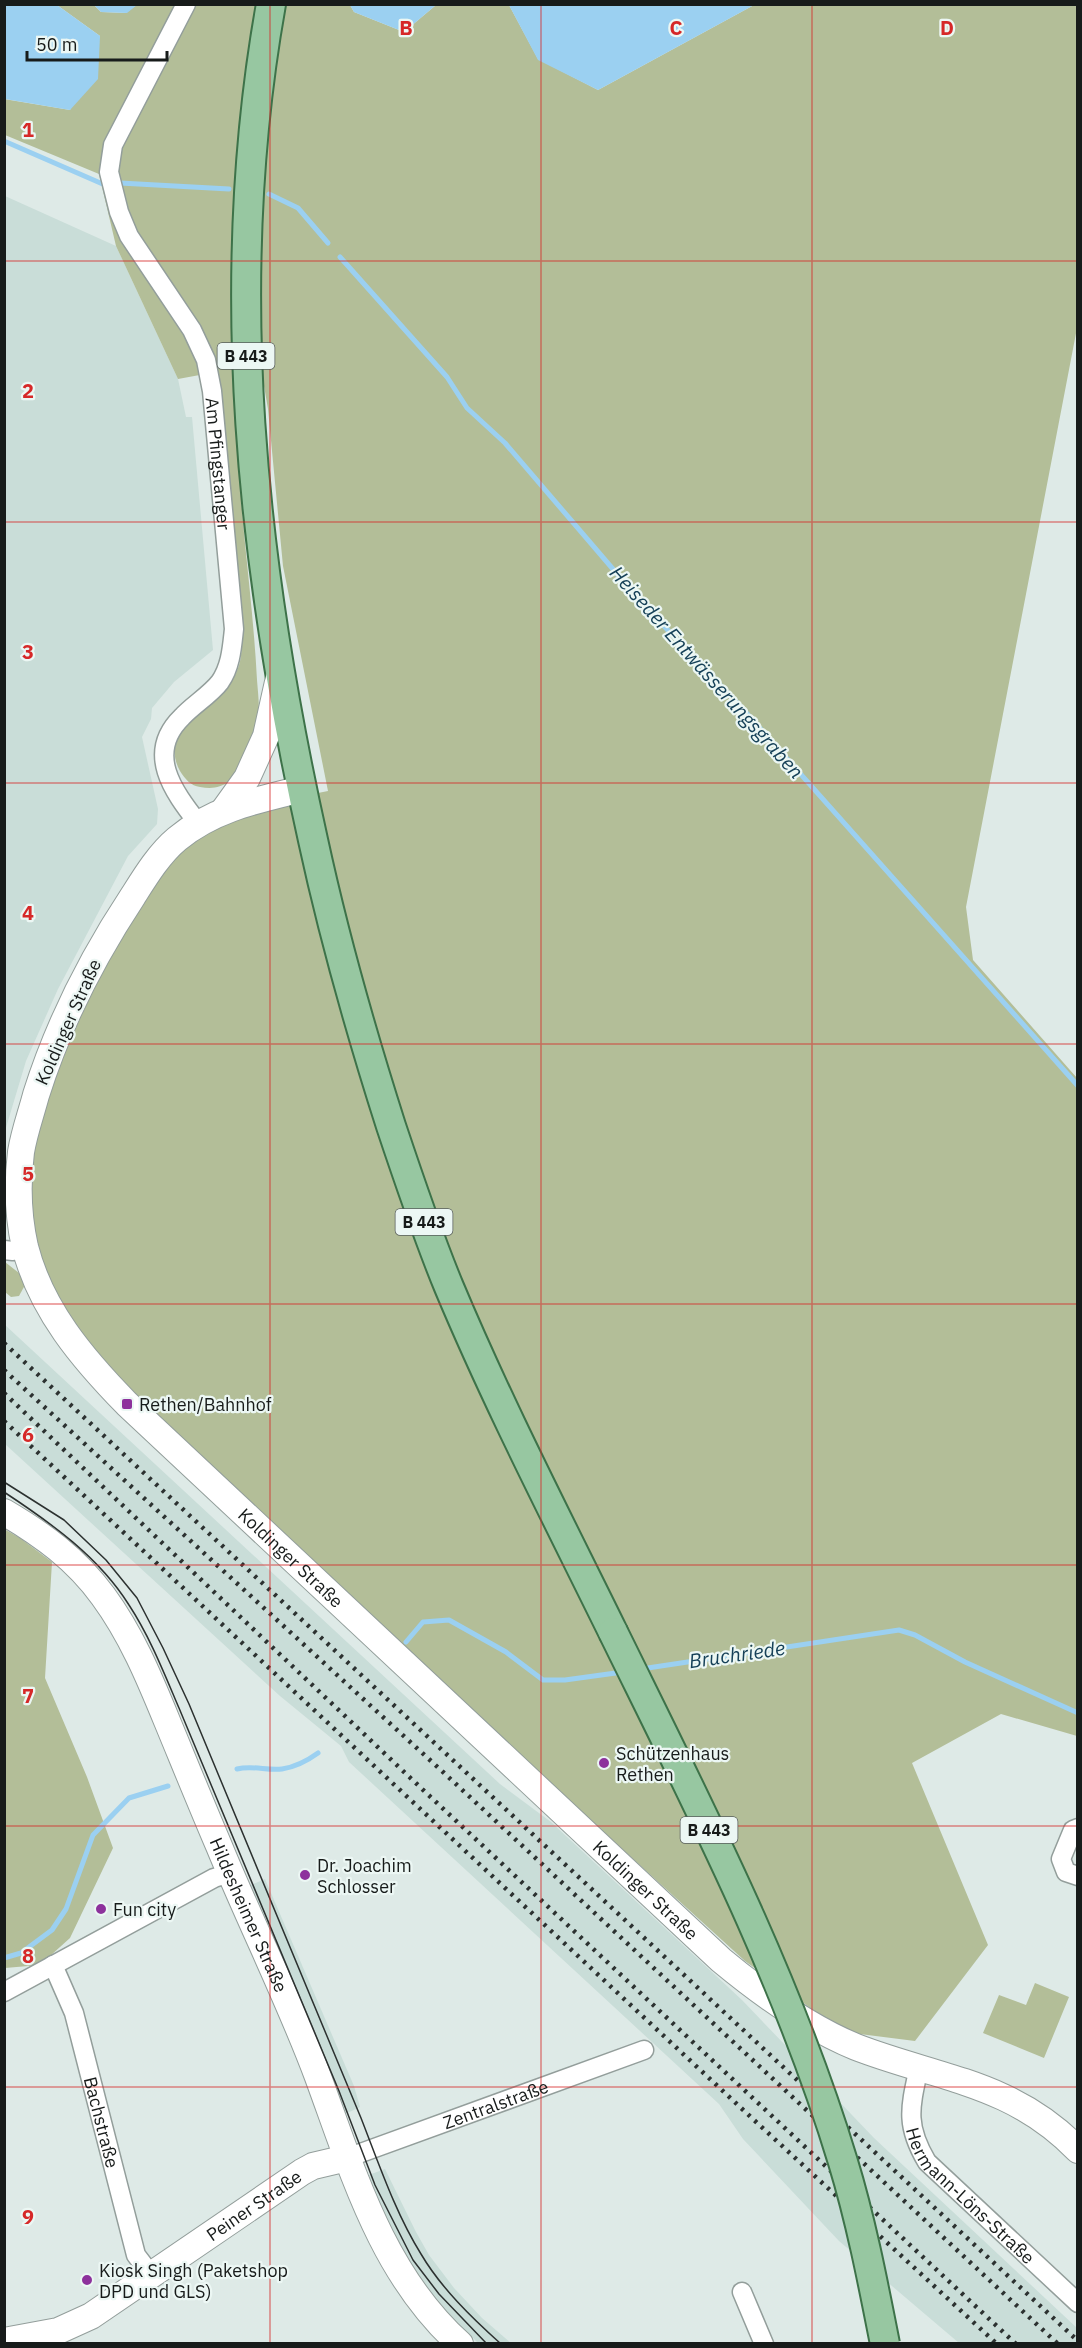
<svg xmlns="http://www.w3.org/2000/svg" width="1082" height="2348" font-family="'IBM Plex Sans',sans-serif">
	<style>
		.built { fill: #c9ddd8 }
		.green { fill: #b3be98 }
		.water { fill: #9bd0f1 }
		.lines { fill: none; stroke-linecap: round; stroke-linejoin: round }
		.stream { stroke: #9bd0f1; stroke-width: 5 }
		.street-casing { stroke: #939e9b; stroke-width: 21 }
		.secondary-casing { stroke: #939e9b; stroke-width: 28 }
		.primary-casing { stroke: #3d7249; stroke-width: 32 }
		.street { stroke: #fff; stroke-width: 18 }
		.secondary { stroke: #fff; stroke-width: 26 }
		.primary { stroke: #97c7a1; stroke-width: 28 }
		.tram { stroke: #2c3130; stroke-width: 1.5 }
		.rail { stroke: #2c3130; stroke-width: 4.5; stroke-dasharray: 3 6; stroke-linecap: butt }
		.primary-bridge-casing { stroke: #3d7249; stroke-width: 32; stroke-linecap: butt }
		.primary-bridge { stroke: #97c7a1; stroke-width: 28 }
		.grid { fill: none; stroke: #d62828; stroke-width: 1.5; stroke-opacity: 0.55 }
		.poi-dot { fill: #8d319c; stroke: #ecf7f4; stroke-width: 2 }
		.labels { text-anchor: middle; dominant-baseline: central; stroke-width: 4.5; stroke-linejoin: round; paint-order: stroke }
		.shield { fill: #ecf7f4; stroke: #575d5b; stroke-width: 1.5 }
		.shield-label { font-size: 16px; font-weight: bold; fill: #171b1a }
		.street-label { font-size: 18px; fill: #171b1a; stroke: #ecf7f4 }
		.poi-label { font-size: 18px; fill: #171b1a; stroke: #ecf7f4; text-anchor: start }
		.water-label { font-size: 20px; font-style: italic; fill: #164158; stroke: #ecf7f4 }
		.grid-label { font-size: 20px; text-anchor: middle; font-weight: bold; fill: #d62828; stroke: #ecf7f4; stroke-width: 4.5; stroke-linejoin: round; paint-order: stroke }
	</style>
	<rect width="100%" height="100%" fill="#deeae7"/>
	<g class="built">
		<path d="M 5,196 L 116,246 L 178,379 L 186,417 L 192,417 L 213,650 L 174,682 L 152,708 L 151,719 L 142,737 L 158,809 L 157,824 L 128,856 L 58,989 L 26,1061 L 5,1131 Z"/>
		<path d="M 4,1324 L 500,1784 L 551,1822 L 742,2000 L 874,2138 L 1077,2328 L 1077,2343 L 959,2343 L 839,2241 L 743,2139 L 719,2104 L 349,1762 L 341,1746 L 280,1696 L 5,1444 Z"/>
		<path d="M 265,1879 L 354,2086 L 360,2107 L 341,2116 L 246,1887 Z"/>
		<path d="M 385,2169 L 416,2232 L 429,2255 L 454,2288 L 482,2318 L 511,2343 L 478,2343 L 433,2298 L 409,2265 L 392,2235 L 366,2176 Z"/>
	</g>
	<g class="green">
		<path d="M 137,4 L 350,5 L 354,12 L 404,32 L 436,5 L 509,5 L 538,59 L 598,90 L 754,5 L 1077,5 L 1077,328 L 966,907 L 973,960 L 1077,1078 L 1077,1736 L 1001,1714 L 912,1763 L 988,1945 L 915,2041 L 844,2032 L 745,1961 L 116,1388 L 41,1274 L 31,1218 L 31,1157 L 53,1067 L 94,974 L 153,879 L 203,829 L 283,800 L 328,791 L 283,566 L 268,409 L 260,363 L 235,368 L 234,372 C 237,436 240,499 247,563 C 251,602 255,641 257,680 C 258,693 260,708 258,721 C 256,740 245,770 230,781 C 220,788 212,789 200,787 C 191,786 185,779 180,771 C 156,728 221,704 236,673 C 244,657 241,640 241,624 L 216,372 L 178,379 L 116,246 L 99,174 L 5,135 L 4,99 L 70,110 L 100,36 L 57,5 L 94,5 L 101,12 L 126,13 Z"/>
		<path d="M 5,1262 L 19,1273 L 25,1285 L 19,1296 L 11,1297 L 5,1292 Z"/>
		<path d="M 4,1529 L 20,1538 L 52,1562 L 45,1678 L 87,1777 L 113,1848 L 70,1938 L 40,1965 L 5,1968 Z"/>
		<path d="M 1035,1983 L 1069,1997 L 1044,2058 L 983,2033 L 999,1995 L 1026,2005 Z"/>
	</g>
	<g class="water">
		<path d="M 4,5 L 57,5 L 100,36 L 98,79 L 70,110 L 5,99 Z"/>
		<path d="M 94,5 L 137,5 L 127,13 L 101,12 Z"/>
		<path d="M 350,5 L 436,5 L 404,32 L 354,12 Z"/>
		<path d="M 509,5 L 754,5 L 598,90 L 538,60 Z"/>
	</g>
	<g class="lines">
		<g class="stream">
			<path d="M 4,141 L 105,185"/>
			<path d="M 120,183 L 229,189"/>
			<path d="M 269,194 L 298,208 L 328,243"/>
			<path d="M 340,257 L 447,377 L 467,408 L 505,443 L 642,603 L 741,707 L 1078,1086"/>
			<path d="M 406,1642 L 423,1622 L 449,1620 L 506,1652 L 543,1680 L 565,1680 L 623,1672"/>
			<path d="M 641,1669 L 899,1630 L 915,1635 L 965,1662 L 1078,1713"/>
			<path d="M 237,1769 C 253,1765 267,1771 282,1769 C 295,1767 307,1761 318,1753"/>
			<path d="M 4,1958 L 21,1953 L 52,1930 L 66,1909 L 93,1835 L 129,1798 L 168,1786"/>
		</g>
		<defs>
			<g id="street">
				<path id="s1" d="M 186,4 L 113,145 L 109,172 L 119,212 L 129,236 L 192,330 L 206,360 L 212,391 L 234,629 C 232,647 231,666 220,682 C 210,695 193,705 182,717 C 145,753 173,791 198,823"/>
				<path d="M 4,1250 L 13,1251 L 25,1247"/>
				<path d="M 1078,1828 L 1073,1830 L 1061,1859 L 1066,1872 L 1078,1876"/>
				<path id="s2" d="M 53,1965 L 74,2013 L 136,2255 L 152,2276"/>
				<path d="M 4,1992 L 214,1878 L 230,1873"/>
				<path id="s3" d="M 919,2067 C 910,2108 905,2125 927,2162 L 1078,2303"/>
				<path id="s4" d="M 347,2158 L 644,2050"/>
				<path d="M 742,2292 L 764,2344"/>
			</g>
			<g id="secondary">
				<path id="s5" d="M 302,789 C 257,800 213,809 177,839 C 159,854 145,877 133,896 C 92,958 58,1025 36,1095 C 31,1114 24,1133 21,1152 C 17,1184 18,1216 25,1247 C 41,1310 83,1359 127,1404 L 721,1960 C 762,1994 807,2027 856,2047 C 939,2079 1012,2082 1078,2150"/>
				<path d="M 224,810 L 247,778 L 266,736 L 280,673"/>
				<path id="s6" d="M 4,1512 C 43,1535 76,1559 103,1596 C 131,1634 149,1677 167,1721 C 184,1762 201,1804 219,1846 C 251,1924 289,1999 318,2077 C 353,2172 382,2274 460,2344"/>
				<path id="s7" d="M 4,2341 L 58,2331 L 91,2316 L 302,2172 L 313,2166 L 347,2158"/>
			</g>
			<path id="primary" d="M 271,4 C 221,283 252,566 313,840 C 334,937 361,1032 391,1126 C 409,1180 427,1234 449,1287 C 498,1404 557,1518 613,1632"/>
		</defs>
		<use href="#street" class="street-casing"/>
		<use href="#secondary" class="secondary-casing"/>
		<use href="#primary" class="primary-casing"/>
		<use href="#street" class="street"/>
		<use href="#secondary" class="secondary"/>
		<use href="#primary" class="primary"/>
		<g class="tram">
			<path d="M 4,1482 L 64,1520 L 106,1560 L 137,1598 L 163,1648 L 189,1704 L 361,2118 C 379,2164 395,2212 421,2254 C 441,2288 472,2318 501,2344"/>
			<path d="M 4,1492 C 51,1523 99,1557 129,1605 C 150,1637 164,1673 179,1708 L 339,2091 L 375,2185 L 413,2260 L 439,2294 L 487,2344"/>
		</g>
		<g class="rail">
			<path d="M 4,1343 L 1078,2341"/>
			<path d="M 4,1370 L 443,1772 L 1058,2344"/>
			<path d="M 4,1393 L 421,1788 L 1016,2344"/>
			<path d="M 4,1421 L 754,2120 L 997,2344"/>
		</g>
		<defs>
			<path id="primary-bridge" d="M 613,1632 C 698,1805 787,1977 843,2162 C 861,2221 873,2283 885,2344"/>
		</defs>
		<use href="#primary-bridge" class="primary-bridge-casing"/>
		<use href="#primary-bridge" class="primary-bridge"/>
	</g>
	<path class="grid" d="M 270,4 L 270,2344M 541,4 L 541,2344M 812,4 L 812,2344M 4,261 L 1078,261M 4,522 L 1078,522M 4,783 L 1078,783M 4,1044 L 1078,1044M 4,1304 L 1078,1304M 4,1565 L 1078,1565M 4,1826 L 1078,1826M 4,2087 L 1078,2087"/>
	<g class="poi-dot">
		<rect x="121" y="1398" width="12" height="12" rx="3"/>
		<circle cx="604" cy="1763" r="6"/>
		<circle cx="305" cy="1875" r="6"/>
		<circle cx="101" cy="1909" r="6"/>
		<circle cx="87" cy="2280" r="6"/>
	</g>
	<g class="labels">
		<g class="shield">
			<rect x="217.5" y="343" width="57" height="26" rx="4.5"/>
			<rect x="395.5" y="1209" width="57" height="26" rx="4.5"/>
			<rect x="680.5" y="1817" width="57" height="26" rx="4.5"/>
		</g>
		<g class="shield-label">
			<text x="246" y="356">B 443</text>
			<text x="424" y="1222">B 443</text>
			<text x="709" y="1830">B 443</text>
		</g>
		<g class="street-label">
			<text stroke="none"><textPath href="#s1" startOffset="504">Am Pfingstanger</textPath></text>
			<text transform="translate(68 1022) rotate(-66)">Koldinger Straße</text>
			<text stroke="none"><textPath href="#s5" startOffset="999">Koldinger Straße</textPath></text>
			<text stroke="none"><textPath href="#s5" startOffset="1485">Koldinger Straße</textPath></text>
			<text stroke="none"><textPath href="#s6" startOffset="482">Hildesheimer Straße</textPath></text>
			<text stroke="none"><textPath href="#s4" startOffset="158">Zentralstraße</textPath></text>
			<text stroke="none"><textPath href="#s2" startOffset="165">Bachstraße</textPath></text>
			<text stroke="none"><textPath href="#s3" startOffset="152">Hermann-Löns-Straße</textPath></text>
			<text stroke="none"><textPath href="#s7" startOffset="288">Peiner Straße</textPath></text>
		</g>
		<g class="poi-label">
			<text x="139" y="1404">Rethen/Bahnhof</text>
			<text x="616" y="1753">Schützenhaus<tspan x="616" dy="21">Rethen</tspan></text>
			<text x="317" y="1865">Dr. Joachim<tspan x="317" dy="21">Schlosser</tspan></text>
			<text x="113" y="1909">Fun city</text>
			<text x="99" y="2270">Kiosk Singh (Paketshop<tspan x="99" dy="21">DPD und GLS)</tspan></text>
		</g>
		<g class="water-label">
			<text transform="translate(707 672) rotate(48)">Heiseder Entwässerungsgraben</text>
			<text transform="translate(737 1654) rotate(-8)">Bruchriede</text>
		</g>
	</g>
	<g class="grid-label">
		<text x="406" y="35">B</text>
		<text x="676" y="35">C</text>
		<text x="947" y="35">D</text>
		<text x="28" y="137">1</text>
		<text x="28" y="398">2</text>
		<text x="28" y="659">3</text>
		<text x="28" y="920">4</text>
		<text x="28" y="1181">5</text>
		<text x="28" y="1442">6</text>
		<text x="28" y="1703">7</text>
		<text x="28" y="1963">8</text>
		<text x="28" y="2224">9</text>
	</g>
	<rect width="1082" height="2348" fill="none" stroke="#171b1a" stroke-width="12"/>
	<path d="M27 51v9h140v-9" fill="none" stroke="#171b1a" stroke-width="3"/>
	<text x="36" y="51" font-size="18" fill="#171b1a" stroke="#ecf7f4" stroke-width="4.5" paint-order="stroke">50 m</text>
</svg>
